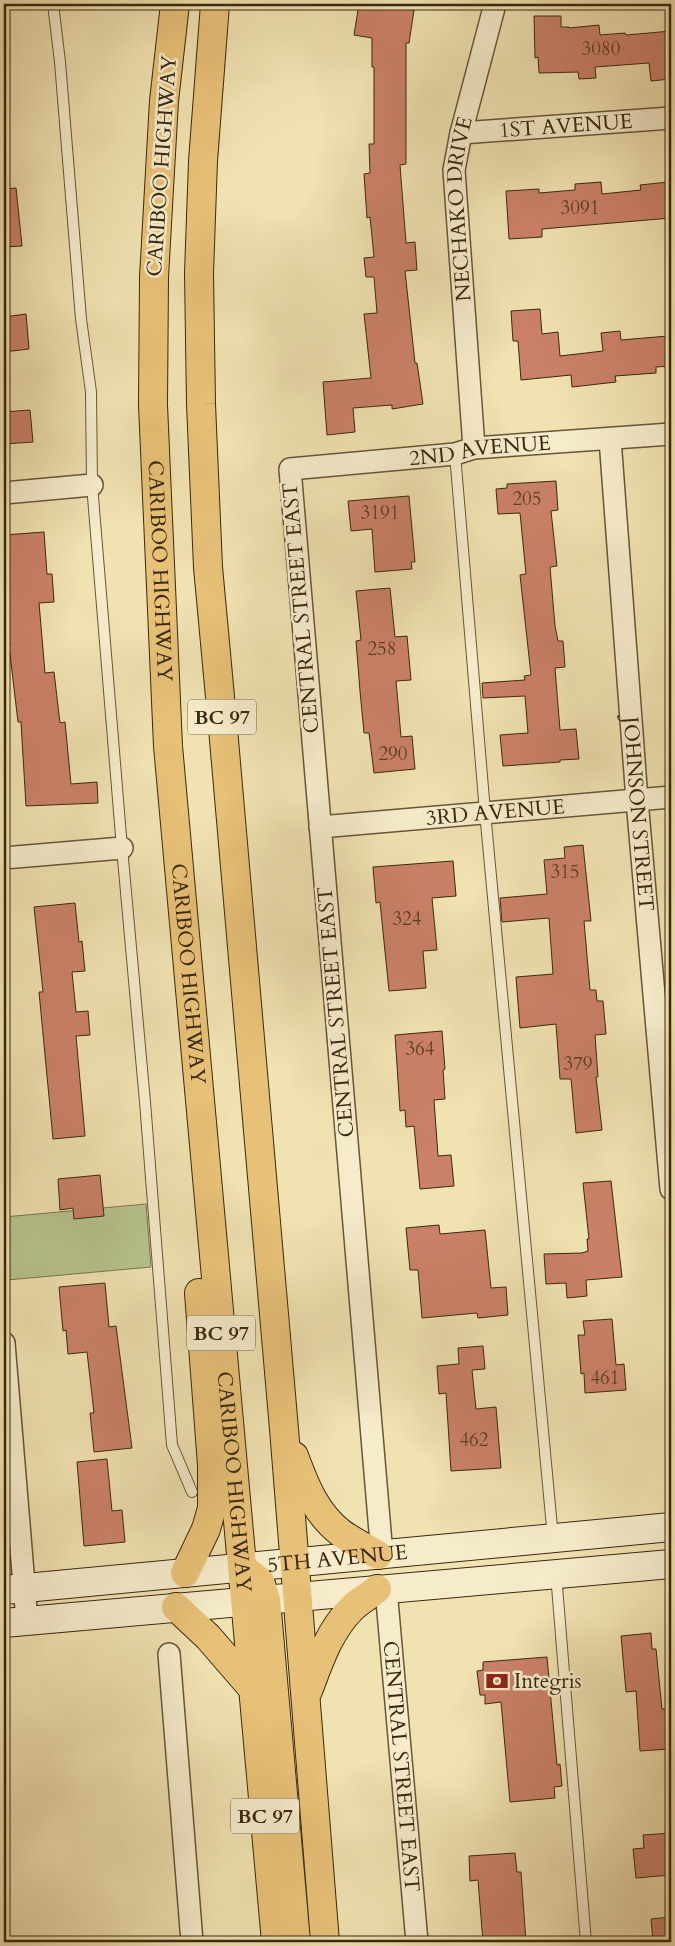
<svg xmlns="http://www.w3.org/2000/svg" width="675" height="1946" font-family="Cardo,serif">
	<style>
		.green { fill: #b7c48e; stroke: #78764e }
		.building { fill: #cb8169; stroke: #39280f }
		.lines { fill: none; stroke-linecap: round; stroke-linejoin: round }
		.service-casing { stroke: #675638; stroke-width: 12 }
		.minor-casing { stroke: #675638; stroke-width: 24 }
		.secondary-casing { stroke: #39280f; stroke-width: 30 }
		.trunk-casing { stroke: #39280f; stroke-width: 30 }
		.service { stroke: #f6eccc; stroke-width: 10 }
		.minor { stroke: #f6eccc; stroke-width: 21 }
		.secondary { stroke: #f6eccc; stroke-width: 28 }
		.trunk { stroke: #e8c178; stroke-width: 28 }
		.labels { text-anchor: middle; dominant-baseline: central; stroke-width: 5; stroke-linejoin: round; paint-order: stroke }
		.number-label { font-size: 19px; fill: #5e3e26 }
		.shield { fill: #f6eccc; stroke: #726348; stroke-width: 1 }
		.shield-label { font-size: 20px; font-weight: bold; fill: #39280f }
		.street-label { font-size: 21px; fill: #39280f; stroke: #f6eccc }
		.poi-label { font-size: 21px; fill: #39280f; stroke: #f6eccc; text-anchor: start }
	</style>
	<rect width="100%" height="100%" fill="#f1e2b1"/>
	<filter id="stains"><feTurbulence type="fractalNoise" baseFrequency=".004" numOctaves="4"/><feColorMatrix values="0 0 0 0 .2 0 0 0 0 .09 0 0 0 0 .02 0 0 0 .5 -.17"/></filter>
	<radialGradient id="worn" r=".72"><stop offset=".6" stop-color="#630" stop-opacity="0"/><stop offset="1" stop-color="#630" stop-opacity=".3"/></radialGradient>
	<path class="green" d="M 146,1204 L 151,1267 L 7,1280 L 4,1217 Z"/>
	<g class="building">
		<path d="M 359,4 L 392,4 L 391,7 L 414,10 L 409,43 L 406,43 L 406,164 L 400,165 L 406,243 L 415,242 L 417,270 L 405,271 L 415,363 L 417,363 L 423,404 L 392,409 L 392,405 L 353,408 L 355,432 L 327,435 L 323,382 L 371,378 L 364,314 L 377,313 L 374,277 L 366,277 L 364,258 L 374,257 L 370,217 L 367,218 L 364,174 L 370,173 L 369,144 L 374,144 L 374,67 L 372,67 L 372,38 L 354,35 Z"/>
		<path d="M 534,16 L 561,16 L 561,27 L 569,27 L 569,28 L 599,25 L 600,35 L 625,33 L 626,35 L 671,31 L 671,56 L 669,57 L 671,79 L 651,81 L 649,63 L 595,67 L 596,78 L 579,79 L 578,72 L 539,73 L 538,57 L 535,58 Z"/>
		<path d="M 601,182 L 602,194 L 641,190 L 640,185 L 668,182 L 671,218 L 542,229 L 542,237 L 509,239 L 506,191 L 539,189 L 539,193 L 575,190 L 575,184 Z"/>
		<path d="M 16,188 L 22,246 L 4,247 L 4,189 Z"/>
		<path d="M 540,309 L 542,334 L 558,332 L 560,356 L 603,351 L 601,333 L 620,331 L 621,340 L 668,336 L 671,366 L 656,367 L 656,373 L 615,376 L 616,382 L 572,387 L 571,375 L 521,380 L 518,341 L 513,341 L 511,311 Z"/>
		<path d="M 26,314 L 29,349 L 4,352 L 4,317 Z"/>
		<path d="M 30,410 L 33,442 L 4,444 L 4,412 Z"/>
		<path d="M 556,481 L 558,510 L 551,511 L 557,566 L 550,567 L 555,626 L 558,641 L 563,641 L 565,667 L 555,668 L 560,730 L 576,729 L 579,759 L 560,760 L 560,762 L 503,766 L 500,735 L 528,733 L 525,696 L 483,698 L 482,683 L 525,680 L 524,676 L 531,675 L 520,575 L 526,574 L 520,513 L 498,514 L 496,489 L 507,488 L 507,484 Z"/>
		<path d="M 409,496 L 415,562 L 411,562 L 412,569 L 375,572 L 372,529 L 351,531 L 348,501 Z"/>
		<path d="M 44,532 L 47,574 L 52,574 L 54,602 L 39,603 L 45,673 L 54,672 L 60,723 L 65,722 L 71,784 L 97,782 L 98,803 L 26,806 L 21,722 L 18,722 L 9,646 L 10,646 L 4,578 L 6,578 L 4,535 Z"/>
		<path d="M 390,588 L 395,637 L 407,636 L 411,680 L 396,681 L 401,737 L 412,736 L 415,769 L 374,773 L 369,733 L 364,733 L 360,691 L 356,641 L 361,640 L 356,591 Z"/>
		<path d="M 583,845 L 591,921 L 584,921 L 590,990 L 596,990 L 597,1001 L 603,1001 L 606,1034 L 595,1035 L 598,1077 L 596,1077 L 602,1130 L 576,1133 L 571,1079 L 560,1079 L 556,1024 L 520,1028 L 516,977 L 553,974 L 549,918 L 502,922 L 500,898 L 547,894 L 544,860 L 565,858 L 564,847 Z"/>
		<path d="M 453,861 L 456,896 L 432,898 L 437,950 L 423,951 L 426,988 L 389,991 L 380,902 L 376,903 L 373,867 Z"/>
		<path d="M 75,903 L 79,942 L 82,941 L 85,971 L 72,972 L 76,1012 L 88,1011 L 90,1035 L 76,1036 L 85,1136 L 53,1139 L 39,992 L 43,992 L 34,907 Z"/>
		<path d="M 442,1031 L 445,1069 L 443,1070 L 445,1099 L 434,1100 L 438,1156 L 451,1155 L 454,1186 L 420,1189 L 414,1126 L 406,1127 L 405,1110 L 400,1111 L 395,1035 Z"/>
		<path d="M 100,1175 L 104,1216 L 74,1219 L 73,1208 L 60,1210 L 58,1179 Z"/>
		<path d="M 611,1181 L 622,1277 L 586,1280 L 587,1296 L 567,1298 L 566,1283 L 546,1284 L 544,1254 L 582,1253 L 588,1251 L 587,1239 L 589,1239 L 583,1183 Z"/>
		<path d="M 439,1225 L 440,1234 L 485,1230 L 491,1288 L 506,1287 L 508,1315 L 478,1318 L 477,1313 L 422,1318 L 418,1270 L 410,1270 L 406,1228 Z"/>
		<path d="M 105,1283 L 109,1327 L 116,1326 L 132,1448 L 94,1452 L 90,1413 L 94,1413 L 87,1352 L 68,1354 L 66,1330 L 63,1331 L 59,1287 Z"/>
		<path d="M 612,1319 L 616,1365 L 624,1364 L 626,1390 L 585,1393 L 584,1373 L 581,1374 L 578,1335 L 585,1335 L 583,1321 Z"/>
		<path d="M 483,1346 L 485,1369 L 472,1370 L 476,1409 L 496,1407 L 501,1468 L 451,1471 L 446,1393 L 439,1394 L 437,1366 L 459,1364 L 458,1348 Z"/>
		<path d="M 107,1459 L 112,1511 L 122,1510 L 125,1542 L 84,1546 L 77,1462 Z"/>
		<path d="M 651,1633 L 652,1649 L 656,1649 L 662,1709 L 666,1709 L 669,1749 L 640,1751 L 636,1691 L 626,1692 L 621,1636 Z"/>
		<path d="M 547,1657 L 557,1765 L 560,1764 L 562,1786 L 554,1787 L 555,1798 L 510,1802 L 501,1702 L 485,1704 L 485,1695 L 480,1695 L 477,1671 L 483,1670 L 483,1662 Z"/>
		<path d="M 671,1833 L 671,1875 L 636,1878 L 633,1849 L 644,1848 L 643,1835 Z"/>
		<path d="M 515,1853 L 517,1872 L 521,1872 L 526,1942 L 483,1942 L 478,1880 L 470,1881 L 469,1856 Z"/>
		<path d="M 671,1917 L 671,1942 L 653,1942 L 651,1919 Z"/>
	</g>
	<g class="lines">
		<defs>
			<g id="service">
				<path d="M 53,4 L 60,62 L 81,319 L 91,392 L 92,485 L 122,848 L 145,1102 L 172,1445 L 192,1492"/>
				<path d="M 455,454 L 485,812 L 553,1538"/>
				<path d="M 556,1574 L 586,1942"/>
			</g>
			<g id="minor">
				<path id="s1" d="M 461,133 L 671,118"/>
				<path id="s2" d="M 610,439 L 637,800 L 671,1189"/>
				<path id="s3" d="M 474,448 L 454,170 L 461,133 L 495,4"/>
				<path d="M 4,493 L 92,485"/>
				<path id="s4" d="M 320,827 L 671,797"/>
				<path d="M 4,858 L 122,848"/>
				<path d="M 4,1343 L 27,1621"/>
				<path id="s5" d="M 382,1555 L 290,469 L 455,454 L 474,448 L 671,434"/>
				<path id="s6" d="M 386,1589 L 417,1942"/>
				<path d="M 169,1654 L 192,1942"/>
			</g>
			<g id="secondary">
				<path id="s7" d="M 4,1590 L 671,1527"/>
				<path d="M 4,1623 L 671,1564"/>
			</g>
			<g id="trunk">
				<path id="s8" d="M 175,4 L 164,101 L 154,277 L 153,405 L 168,746 L 276,1942"/>
				<path d="M 215,4 L 203,161 L 199,273 L 201,404 L 208,567 L 224,740 L 284,1429 L 325,1942"/>
				<path d="M 294,1456 C 305,1485 315,1513 341,1533 C 352,1541 366,1548 378,1555"/>
				<path d="M 243,1568 L 260,1581 L 266,1600 L 296,1942"/>
				<path d="M 185,1573 L 206,1529 L 212,1508 L 212,1465 L 199,1293"/>
				<path d="M 176,1607 L 208,1637 L 253,1689"/>
				<path d="M 308,1691 C 319,1662 329,1631 352,1608 C 359,1601 369,1596 377,1589"/>
			</g>
		</defs>
		<use href="#service" class="service-casing"/>
		<use href="#minor" class="minor-casing"/>
		<use href="#secondary" class="secondary-casing"/>
		<use href="#trunk" class="trunk-casing"/>
		<use href="#service" class="service"/>
		<use href="#minor" class="minor"/>
		<use href="#secondary" class="secondary"/>
		<use href="#trunk" class="trunk"/>
	</g>
	<defs>
		<symbol id="bank-bare" viewBox="-9 -9 18 18"><path d="M-6-4H6V4H-6ZM0-2.3a2.3 2.3 0 1 0 0 4.6a2.3 2.3 0 1 0 0-4.6Z" fill="#8f2418" stroke="#f6eccc" stroke-width="2.5" paint-order="stroke"/></symbol>
	</defs>
	<g fill-rule="evenodd">
		<use href="#bank-bare" x="481" y="1665" width="32" height="32"/>
	</g>
	<g class="labels">
		<g class="number-label">
			<text x="601" y="49">3080</text>
			<text x="580" y="208">3091</text>
			<text x="527" y="499">205</text>
			<text x="380" y="513">3191</text>
			<text x="382" y="649">258</text>
			<text x="393" y="754">290</text>
			<text x="565" y="872">315</text>
			<text x="407" y="919">324</text>
			<text x="420" y="1049">364</text>
			<text x="578" y="1064">379</text>
			<text x="605" y="1378">461</text>
			<text x="474" y="1440">462</text>
		</g>
		<g class="shield">
			<rect x="188" y="699.5" width="68" height="35" rx="4"/>
			<rect x="187" y="1315.5" width="68" height="35" rx="4"/>
			<rect x="231" y="1798.5" width="68" height="35" rx="4"/>
		</g>
		<g class="shield-label">
			<text x="222" y="717">BC 97</text>
			<text x="221" y="1333">BC 97</text>
			<text x="265" y="1816">BC 97</text>
		</g>
		<g class="street-label">
			<text stroke="none"><textPath href="#s1" startOffset="105">1ST AVENUE</textPath></text>
			<text transform="translate(162 166) rotate(-86)">CARIBOO HIGHWAY</text>
			<text stroke="none"><textPath href="#s3" startOffset="240">NECHAKO DRIVE</textPath></text>
			<text stroke="none"><textPath href="#s5" startOffset="1281">2ND AVENUE</textPath></text>
			<text stroke="none"><textPath href="#s8" startOffset="568">CARIBOO HIGHWAY</textPath></text>
			<text transform="translate(301 608) rotate(-95)">CENTRAL STREET EAST</text>
			<text stroke="none"><textPath href="#s4" startOffset="176">3RD AVENUE</textPath></text>
			<text stroke="none"><textPath href="#s2" startOffset="376">JOHNSON STREET</textPath></text>
			<text stroke="none"><textPath href="#s8" startOffset="972">CARIBOO HIGHWAY</textPath></text>
			<text transform="translate(336 1012) rotate(-95)">CENTRAL STREET EAST</text>
			<text stroke="none"><textPath href="#s8" startOffset="1482">CARIBOO HIGHWAY</textPath></text>
			<text stroke="none"><textPath href="#s7" startOffset="335">5TH AVENUE</textPath></text>
			<text stroke="none"><textPath href="#s6" startOffset="178">CENTRAL STREET EAST</textPath></text>
		</g>
		<g class="poi-label">
			<text x="514" y="1681">Integris</text>
		</g>
	</g>
	<rect width="675" height="1946" fill="none" stroke="#f1e2b1" stroke-width="20"/>
	<rect x="5" y="5" width="665" height="1936" fill="none" stroke="#39280f" stroke-width="2.5"/>
	<rect x="10" y="10" width="655" height="1926" fill="none" stroke="#39280f"/>
	<rect width="100%" height="100%" filter="url(#stains)"/>
	<rect width="100%" height="100%" fill="url(#worn)"/>
</svg>
